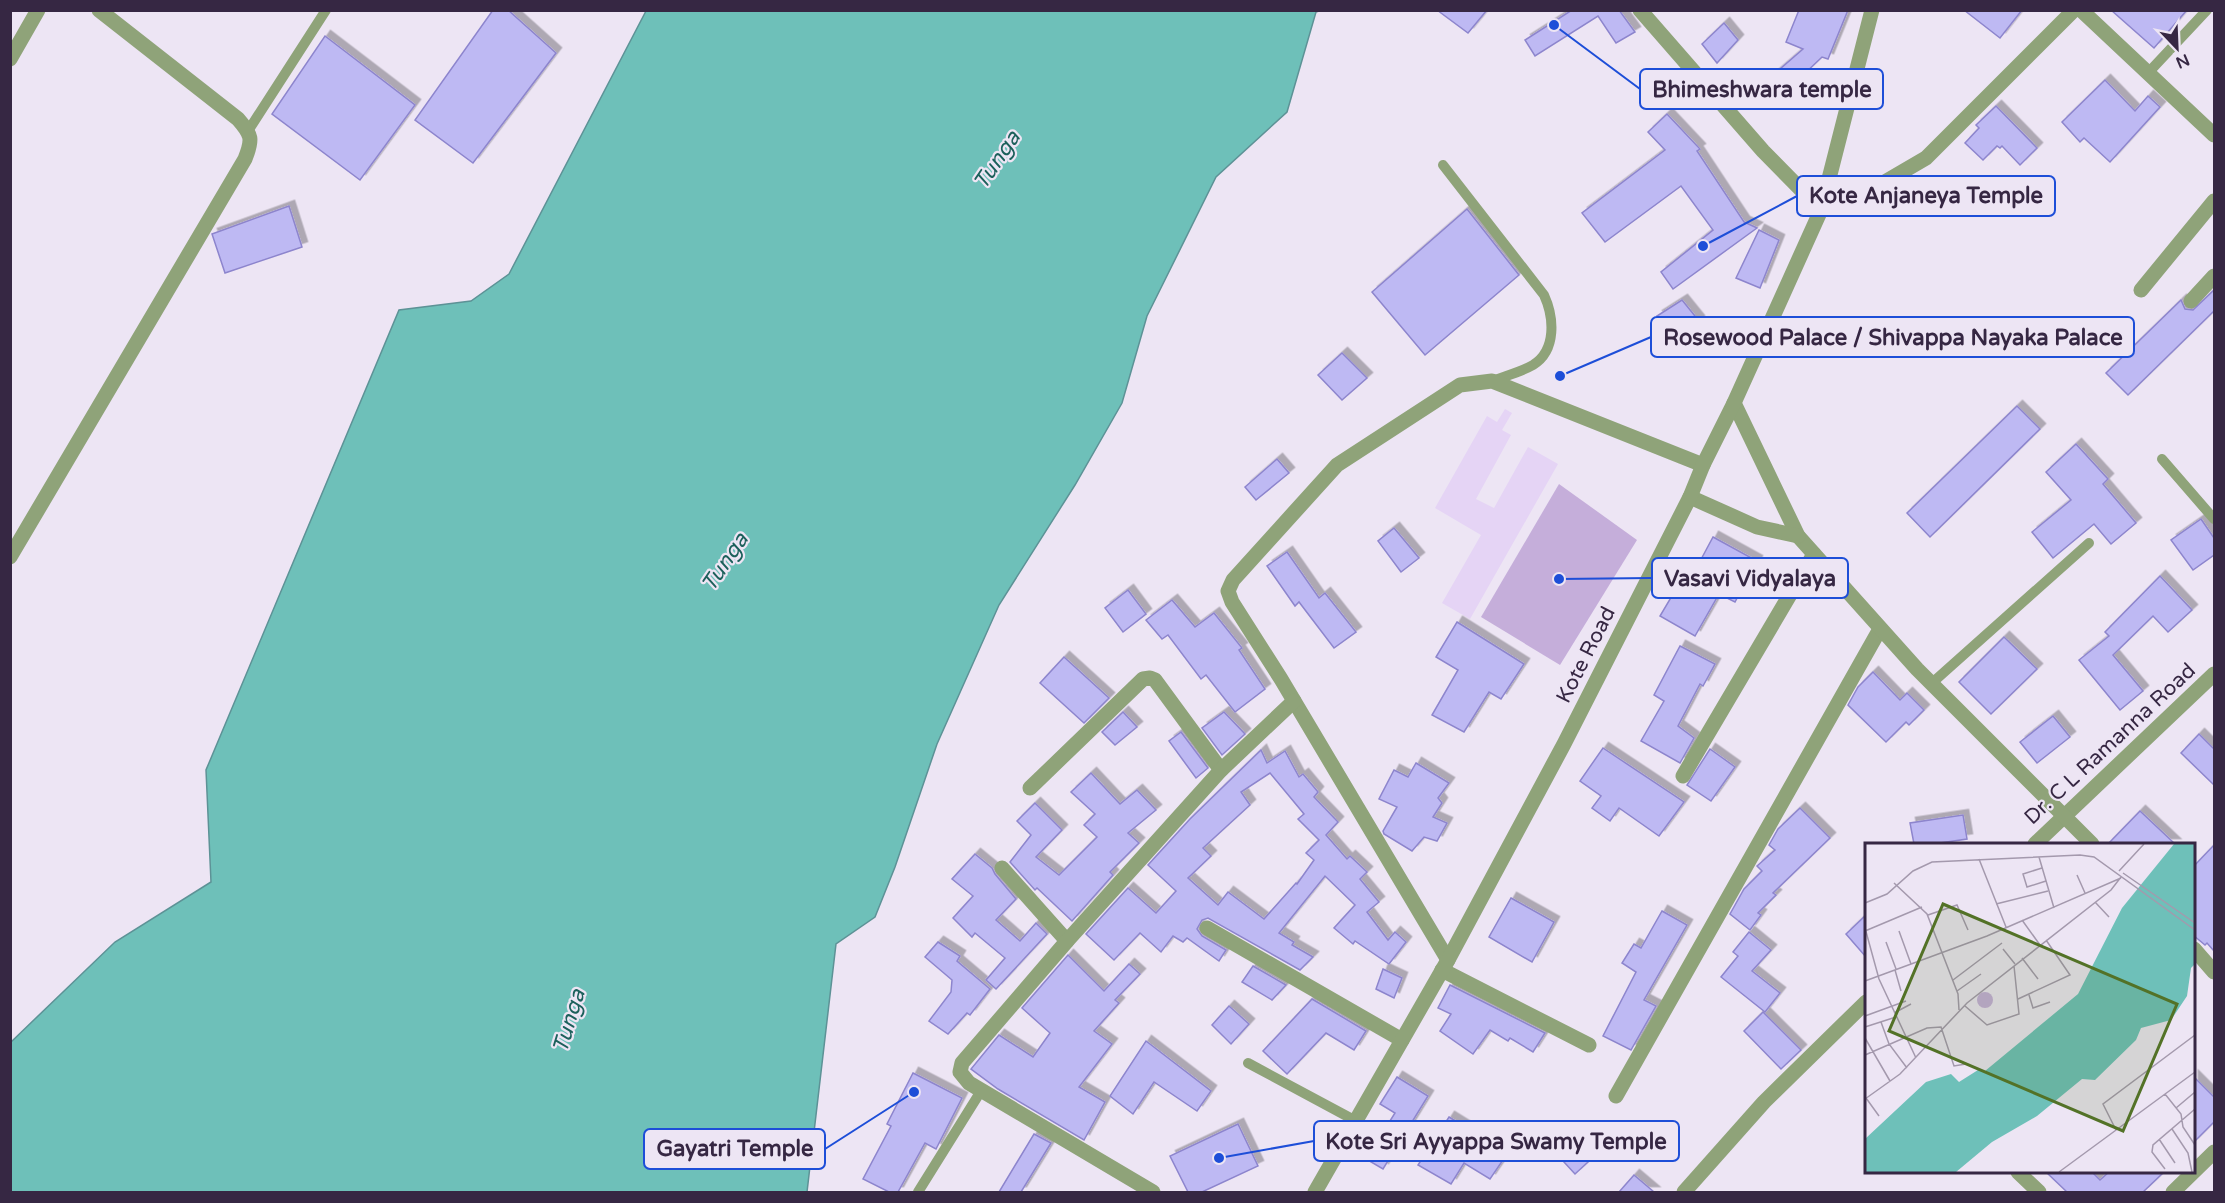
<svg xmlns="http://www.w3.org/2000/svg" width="2225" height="1203" font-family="'Varela Round',sans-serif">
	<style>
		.built { fill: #e5d4f5 }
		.green { fill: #c5aeda }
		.water { fill: #6ec0b9; stroke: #5d9296; stroke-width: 1.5 }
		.building { fill: #beb9f3; stroke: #8d85cd; stroke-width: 1.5; fill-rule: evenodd; filter: url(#shadow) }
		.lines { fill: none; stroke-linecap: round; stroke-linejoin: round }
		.service { stroke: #8fa379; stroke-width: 10 }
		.minor { stroke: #8fa379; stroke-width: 15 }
		.tertiary { stroke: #8fa379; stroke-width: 15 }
		.labels { text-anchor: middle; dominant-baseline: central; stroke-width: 4.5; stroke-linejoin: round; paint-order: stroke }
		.street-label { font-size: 21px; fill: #362743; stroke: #ede5f4 }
		.water-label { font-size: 22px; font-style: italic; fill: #1c605b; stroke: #ede5f4 }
		.inset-road { fill: none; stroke: #a499ad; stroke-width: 1.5 }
		.view { fill: #537227; fill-opacity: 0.15; stroke: #537227; stroke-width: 3 }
		.inset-edge { fill: none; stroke: #362743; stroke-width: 3 }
		.leader { fill: none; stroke: #1d4ed8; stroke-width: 2 }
		.callout-dot { fill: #1d4ed8; stroke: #ede5f4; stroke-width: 2 }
		.callout { fill: #ede5f4; stroke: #1d4ed8; stroke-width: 2 }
		.callout-label { font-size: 22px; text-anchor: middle; font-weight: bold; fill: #362743 }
	</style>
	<defs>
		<filter id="shadow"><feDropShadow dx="5.5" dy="-5.5" stdDeviation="0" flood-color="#0004"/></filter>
	</defs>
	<rect width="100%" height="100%" fill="#ede5f4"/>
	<path class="built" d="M 1505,409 L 1512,413 L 1502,430 L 1511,435 L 1476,499 L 1494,508 L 1528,447 L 1558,464 L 1470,619 L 1442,603 L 1481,535 L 1435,508 L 1487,416 L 1497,422 Z"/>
	<path class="green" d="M 1559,484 L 1637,540 L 1560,665 L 1481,617 Z"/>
	<path class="water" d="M 646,11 L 1319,11 L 1316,12 L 1287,112 L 1216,177 L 1147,316 L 1122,403 L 1075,485 L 999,605 L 937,744 L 895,867 L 875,917 L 836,944 L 807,1192 L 11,1192 L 11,1042 L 115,942 L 211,882 L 206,770 L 399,310 L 471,301 L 509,274 Z"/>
	<g class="building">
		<path d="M 493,10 L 508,10 L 556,53 L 473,163 L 415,120 Z"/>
		<path d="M 1437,10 L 1487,10 L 1468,33 Z"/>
		<path d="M 1572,10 L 1619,10 L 1635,32 L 1616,43 L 1598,16 L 1535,56 L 1525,40 Z"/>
		<path d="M 1799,10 L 1848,10 L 1828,59 L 1822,57 L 1781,96 L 1766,81 L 1803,49 L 1786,42 Z"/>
		<path d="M 1964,10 L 2022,10 L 2000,38 Z"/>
		<path d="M 2111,10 L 2187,10 L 2154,48 Z"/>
		<path d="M 1724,23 L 1738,40 L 1717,63 L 1702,44 Z"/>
		<path d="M 325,36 L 415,105 L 360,180 L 272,114 Z"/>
		<path d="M 2105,80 L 2135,111 L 2148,96 L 2160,107 L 2110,162 L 2084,138 L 2080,142 L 2062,122 Z"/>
		<path d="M 1996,106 L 2037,148 L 2020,165 L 2002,146 L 2000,148 L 1997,146 L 1983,160 L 1965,143 L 1979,128 L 1976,125 Z"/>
		<path d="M 1667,114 L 1700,149 L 1697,151 L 1744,222 L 1757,228 L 1673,289 L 1661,272 L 1713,230 L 1681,186 L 1605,242 L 1582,213 L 1665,150 L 1648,132 Z"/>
		<path d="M 289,206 L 302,247 L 225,273 L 212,234 Z"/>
		<path d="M 1467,209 L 1519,275 L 1425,355 L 1372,292 Z"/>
		<path d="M 1759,230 L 1779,240 L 1760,288 L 1736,278 Z"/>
		<path d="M 2214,290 L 2214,311 L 2128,395 L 2106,373 L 2181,300 L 2185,309 L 2193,310 Z"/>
		<path d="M 1682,300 L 1699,321 L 1676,339 L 1657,316 Z"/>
		<path d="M 1342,353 L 1367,378 L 1342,400 L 1318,375 Z"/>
		<path d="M 2017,406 L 2040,429 L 1930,537 L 1907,513 Z"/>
		<path d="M 2076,444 L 2108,479 L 2103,484 L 2136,523 L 2111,544 L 2094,524 L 2053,558 L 2032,532 L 2071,500 L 2046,472 Z"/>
		<path d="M 1277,459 L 1289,473 L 1256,500 L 1245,487 Z"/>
		<path d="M 2201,519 L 2214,538 L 2214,555 L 2193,570 L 2171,540 Z"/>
		<path d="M 1394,528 L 1419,558 L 1401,572 L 1378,541 Z"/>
		<path d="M 1713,537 L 1757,561 L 1735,602 L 1719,594 L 1695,636 L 1660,616 L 1676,589 L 1683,593 Z"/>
		<path d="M 1287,552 L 1319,598 L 1325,593 L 1356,632 L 1334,648 L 1299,602 L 1295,606 L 1267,566 Z"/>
		<path d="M 2160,576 L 2192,610 L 2168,632 L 2153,616 L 2113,655 L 2143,691 L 2120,710 L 2079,660 L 2109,636 L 2105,632 Z"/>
		<path d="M 1128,590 L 1146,614 L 1123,632 L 1105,608 Z"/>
		<path d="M 1172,600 L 1195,627 L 1214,613 L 1242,648 L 1239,650 L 1265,689 L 1235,712 L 1206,675 L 1201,679 L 1168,635 L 1162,639 L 1146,620 Z"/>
		<path d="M 1457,622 L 1524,664 L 1501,699 L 1489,692 L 1464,732 L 1432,715 L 1458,670 L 1436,657 Z"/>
		<path d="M 2004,637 L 2037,669 L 1991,714 L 1959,682 Z"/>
		<path d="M 1680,646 L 1715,664 L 1703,686 L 1700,684 L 1678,726 L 1694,738 L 1680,763 L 1641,741 L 1664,701 L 1654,695 Z"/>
		<path d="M 1064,657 L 1109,698 L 1084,723 L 1040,683 Z"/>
		<path d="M 1873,672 L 1900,700 L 1907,693 L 1924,710 L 1909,725 L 1906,722 L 1886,742 L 1848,705 L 1858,687 Z"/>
		<path d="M 1123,712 L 1137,727 L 1115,745 L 1102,732 Z"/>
		<path d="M 1224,712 L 1245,734 L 1222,755 L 1202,728 Z"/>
		<path d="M 2053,716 L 2070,737 L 2037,763 L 2020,742 Z"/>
		<path d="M 1181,732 L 1208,768 L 1196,778 L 1169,741 Z"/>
		<path d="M 2199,734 L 2214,749 L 2214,785 L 2181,753 Z"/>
		<path d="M 1603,748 L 1684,802 L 1659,836 L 1619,808 L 1610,821 L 1592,808 L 1601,796 L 1580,781 Z"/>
		<path d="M 1710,749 L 1735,767 L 1711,801 L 1687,785 Z"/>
		<path d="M 1261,750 L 1267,763 L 1285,751 L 1299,777 L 1303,774 L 1318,792 L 1314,797 L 1338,822 L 1326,835 L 1347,859 L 1350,856 L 1367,872 L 1360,879 L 1379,902 L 1367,912 L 1388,940 L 1395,932 L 1406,942 L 1389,964 L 1355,941 L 1353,944 L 1334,928 L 1355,905 L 1325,876 L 1279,933 L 1294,942 L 1292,945 L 1313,957 L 1300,970 L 1208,918 L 1202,920 L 1197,929 L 1202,936 L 1226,950 L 1219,961 L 1187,938 L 1183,942 L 1173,936 L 1161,952 L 1140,933 L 1114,960 L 1086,934 L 1128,888 L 1156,913 L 1176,891 L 1148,865 L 1190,819 ZM 1270,773 L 1304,814 L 1298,819 L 1319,840 L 1306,853 L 1314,860 L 1297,884 L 1296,883 L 1264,919 L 1228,892 L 1218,905 L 1188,878 L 1211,856 L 1203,848 L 1250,805 L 1241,792 Z"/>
		<path d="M 1416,763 L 1449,783 L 1438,798 L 1442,803 L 1433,817 L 1447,823 L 1437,841 L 1424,837 L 1412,851 L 1384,834 L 1383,831 L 1397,807 L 1379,799 L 1394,770 L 1408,777 Z"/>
		<path d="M 1091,773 L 1120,804 L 1137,790 L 1156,810 L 1128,833 L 1139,843 L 1110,872 L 1113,875 L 1072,921 L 1037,888 L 1035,890 L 1010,862 L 1031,835 L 1017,821 L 1035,803 L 1062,830 L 1036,857 L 1059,875 L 1097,837 L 1084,825 L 1095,814 L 1071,792 Z"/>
		<path d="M 1800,808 L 1830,838 L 1773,893 L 1776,895 L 1758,913 L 1761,915 L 1750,930 L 1730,914 L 1744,889 L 1762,871 L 1757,866 L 1775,850 L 1769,845 L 1778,829 Z"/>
		<path d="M 2140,811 L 2175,844 L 2108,844 Z"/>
		<path d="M 1963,815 L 1967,839 L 1933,844 L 1914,844 L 1910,823 Z"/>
		<path d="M 2214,845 L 2214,951 L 2207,943 L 2205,945 L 2193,935 L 2193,867 Z"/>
		<path d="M 975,854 L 992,868 L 995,874 L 1016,899 L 996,920 L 1020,941 L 1036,923 L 1047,934 L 996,989 L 986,980 L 1005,958 L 975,933 L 972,937 L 953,918 L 973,896 L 952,879 Z"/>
		<path d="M 1511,898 L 1554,922 L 1532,962 L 1489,937 Z"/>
		<path d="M 1662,911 L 1687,925 L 1644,1000 L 1656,1006 L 1631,1050 L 1603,1036 L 1636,972 L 1622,963 L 1634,944 L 1641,948 Z"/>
		<path d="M 1866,915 L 1866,957 L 1846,934 Z"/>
		<path d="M 1749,932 L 1771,950 L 1752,971 L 1780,993 L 1765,1012 L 1721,977 L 1738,956 L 1733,952 Z"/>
		<path d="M 938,942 L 960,956 L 957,961 L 990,989 L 970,1015 L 967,1013 L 948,1034 L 929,1021 L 951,992 L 952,980 L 925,957 Z"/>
		<path d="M 1068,955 L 1104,991 L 1129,964 L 1140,974 L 1115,1000 L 1119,1003 L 1094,1031 L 1112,1044 L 1079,1087 L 1105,1102 L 1084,1140 L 998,1089 L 971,1069 L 999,1035 L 1033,1057 L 1050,1033 L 1022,1008 Z"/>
		<path d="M 1253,966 L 1286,985 L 1272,1000 L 1242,982 Z"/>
		<path d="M 1383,969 L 1402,978 L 1394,998 L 1376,989 Z"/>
		<path d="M 1450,985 L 1545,1033 L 1533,1052 L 1510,1038 L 1508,1041 L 1490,1030 L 1473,1054 L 1440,1031 L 1451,1014 L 1438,1008 Z"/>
		<path d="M 1312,999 L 1366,1031 L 1354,1050 L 1326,1033 L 1287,1074 L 1263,1051 Z"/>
		<path d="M 1229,1006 L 1249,1024 L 1231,1044 L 1212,1025 Z"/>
		<path d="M 1763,1012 L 1801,1050 L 1781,1069 L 1744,1031 Z"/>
		<path d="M 1146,1041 L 1211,1091 L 1197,1111 L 1154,1082 L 1133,1114 L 1110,1096 Z"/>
		<path d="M 913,1073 L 962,1098 L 936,1149 L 925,1143 L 898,1192 L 889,1192 L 863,1179 L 891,1126 L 887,1124 Z"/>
		<path d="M 2193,1076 L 2214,1097 L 2214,1122 L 2193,1143 Z"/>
		<path d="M 1397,1077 L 1428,1096 L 1383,1169 L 1366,1159 L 1395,1113 L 1380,1104 Z"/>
		<path d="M 1449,1117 L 1483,1138 L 1480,1142 L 1505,1157 L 1490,1179 L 1464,1163 L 1451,1184 L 1418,1165 Z"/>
		<path d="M 1238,1124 L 1258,1166 L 1202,1192 L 1188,1192 L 1170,1156 Z"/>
		<path d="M 1034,1134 L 1051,1143 L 1021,1192 L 999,1192 Z"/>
		<path d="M 1589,1140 L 1600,1151 L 1575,1174 L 1564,1162 Z"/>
		<path d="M 2046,1172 L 2092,1172 L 2100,1180 L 2109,1172 L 2164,1172 L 2143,1192 L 2067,1192 Z"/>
		<path d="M 1634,1175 L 1654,1192 L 1619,1192 Z"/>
	</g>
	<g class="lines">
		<g class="service">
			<path d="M 2148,73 L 2207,10"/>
			<path d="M 248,131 L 326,10"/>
			<path d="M 1443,165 L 1544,295 C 1554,317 1557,350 1533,365 C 1521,372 1505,376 1492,381"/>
			<path d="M 2162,459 L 2214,519"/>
			<path d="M 1932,683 L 2089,543"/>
			<path d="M 1248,1063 L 1356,1121"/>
			<path d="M 918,1192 L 981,1091"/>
		</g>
		<g class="minor">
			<path d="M 1640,10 L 1763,151 L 1821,210 L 1866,193 L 1926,158 L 2074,10"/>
			<path d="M 2081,10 L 2214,135"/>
			<path d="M 10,59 L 38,10"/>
			<path d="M 2141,290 L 2214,201"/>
			<path d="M 2191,301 L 2214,276"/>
			<path d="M 10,557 L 245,159 C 253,139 252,135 238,119 L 99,10"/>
			<path d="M 1683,776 L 1814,554"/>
			<path d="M 1030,788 L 1143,679 L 1150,678 L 1155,680 L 1221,770"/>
			<path d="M 2035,844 L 2214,674"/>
			<path d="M 1002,868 L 1067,941"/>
			<path d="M 1207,928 L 1402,1040"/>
			<path d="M 1448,960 L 1281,679 L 1232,602 L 1228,591 L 1233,580 L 1337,465 L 1460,385 L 1492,381 L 1703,465"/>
			<path d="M 1442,970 L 1589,1045"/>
			<path d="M 1616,1096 L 1880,629"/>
			<path d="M 2018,1172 L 2039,1192"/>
			<path d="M 1153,1192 L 969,1083 L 960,1072 L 962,1063 L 1067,941 L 1221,770 L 1294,701"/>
			<path d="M 1684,1192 L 1764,1102 L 1866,1002"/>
			<path d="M 2173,1192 L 2214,1152"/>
		</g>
		<g class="tertiary">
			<path d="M 1734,403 L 1798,536 L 1917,669 L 2092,844"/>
			<path d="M 1690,497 L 1757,527 L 1798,536"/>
			<path d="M 2194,949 L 2214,972"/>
			<path d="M 1315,1192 L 1448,960 L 1564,744 L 1690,497 L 1703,465 L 1734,403 L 1821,210 L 1872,10"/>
		</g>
	</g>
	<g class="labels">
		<g class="street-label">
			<text transform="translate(1586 655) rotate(-63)">Kote Road</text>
			<text transform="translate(2110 744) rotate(-43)">Dr. C L Ramanna Road</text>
		</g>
		<g class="water-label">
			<text transform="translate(997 160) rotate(-56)">Tunga</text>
			<text transform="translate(725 562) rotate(-56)">Tunga</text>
			<text transform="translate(569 1021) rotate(-73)">Tunga</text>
		</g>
	</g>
	<g transform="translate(1865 843)">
		<rect width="330" height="330" fill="#ede5f4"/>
		<path d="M112 157a8 8 0 1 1 16 0a8 8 0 1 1-16 0Z" fill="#c5aeda"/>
		<path d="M 309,1 L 330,1 L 330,121 L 326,125 L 322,153 L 306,177 L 276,185 L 271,197 L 230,237 L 217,236 L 172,273 L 127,299 L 91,329 L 0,329 L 0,296 L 61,239 L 86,231 L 94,239 L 113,227 L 120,228 L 213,151 L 257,65 Z" fill="#6ec0b9"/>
		<path class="inset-road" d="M 174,14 L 189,65M 114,16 L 141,84M 177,25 L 158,31 L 162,44 L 181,38M 254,28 L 279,1M 258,30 L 330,80M 212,32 L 220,50M 29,40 L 62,71 L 93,151 L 94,167M 230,59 L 244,74M 0,60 L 22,51 L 48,28 L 67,19 L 215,12 L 229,14 L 330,87M 131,61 L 183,48M 63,72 L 92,62 L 103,87M 157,77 L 175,102M 0,85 L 14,136 L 51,215M 0,88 L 57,64M 34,88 L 46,121M 21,99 L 31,126M 138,106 L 150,121M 157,115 L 173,136M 30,127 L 36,148M 88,137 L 137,100M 0,138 L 122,93 L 256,35M 92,148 L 116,131M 164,152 L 168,165 L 185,159M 153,156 L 205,132 L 181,97M 100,163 L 122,182 L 154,171 L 149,123M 29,170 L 46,161M 0,173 L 41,158M 16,179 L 24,201 L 42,225M 0,184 L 31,174M 0,195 L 25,238M 0,212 L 62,185 L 76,184 L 89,223 L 101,221M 300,251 L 316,271 L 318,284 L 330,302M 1,255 L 14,273M 0,256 L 35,231 L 102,160 L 246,47 L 256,34M 311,265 L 330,249M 307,286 L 323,310 L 327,329M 251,287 L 238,261 L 330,192M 294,296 L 310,320M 300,326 L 287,309 L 288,302 L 330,266M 194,329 L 330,229"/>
		<path class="view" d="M 78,61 L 312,161 L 258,288 L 24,188 Z"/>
		<rect width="330" height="330" class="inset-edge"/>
	</g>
	<path class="leader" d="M1554 25L1640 89M1703 246L1797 196M1560 376L1651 337M1559 579L1652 578M1219 1158L1314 1141M914 1092L825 1149"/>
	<g class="callout-dot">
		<circle cx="1554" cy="25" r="6"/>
		<circle cx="1703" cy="246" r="6"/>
		<circle cx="1560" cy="376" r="6"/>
		<circle cx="1559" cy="579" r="6"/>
		<circle cx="1219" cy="1158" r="6"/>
		<circle cx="914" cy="1092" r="6"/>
	</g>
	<g class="callout">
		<rect x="1640" y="69" width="243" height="40" rx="6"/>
		<rect x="1797" y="176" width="258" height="40" rx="6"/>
		<rect x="1651" y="317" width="483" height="40" rx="6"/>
		<rect x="1652" y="558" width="196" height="40" rx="6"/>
		<rect x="1314" y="1121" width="365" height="40" rx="6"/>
		<rect x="644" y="1129" width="181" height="40" rx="6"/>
	</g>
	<g class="callout-label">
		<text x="1762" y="97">Bhimeshwara temple</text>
		<text x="1926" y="203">Kote Anjaneya Temple</text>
		<text x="1893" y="345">Rosewood Palace / Shivappa Nayaka Palace</text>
		<text x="1750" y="586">Vasavi Vidyalaya</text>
		<text x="1496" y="1149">Kote Sri Ayyappa Swamy Temple</text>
		<text x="735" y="1156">Gayatri Temple</text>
	</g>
	<rect width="2225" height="1203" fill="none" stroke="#362743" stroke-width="24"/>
	<g transform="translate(2177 48) rotate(157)" stroke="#ede5f4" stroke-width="4.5" paint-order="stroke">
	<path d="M0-4.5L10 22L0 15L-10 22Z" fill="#362743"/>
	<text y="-9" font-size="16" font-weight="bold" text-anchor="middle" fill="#362743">N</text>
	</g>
</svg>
